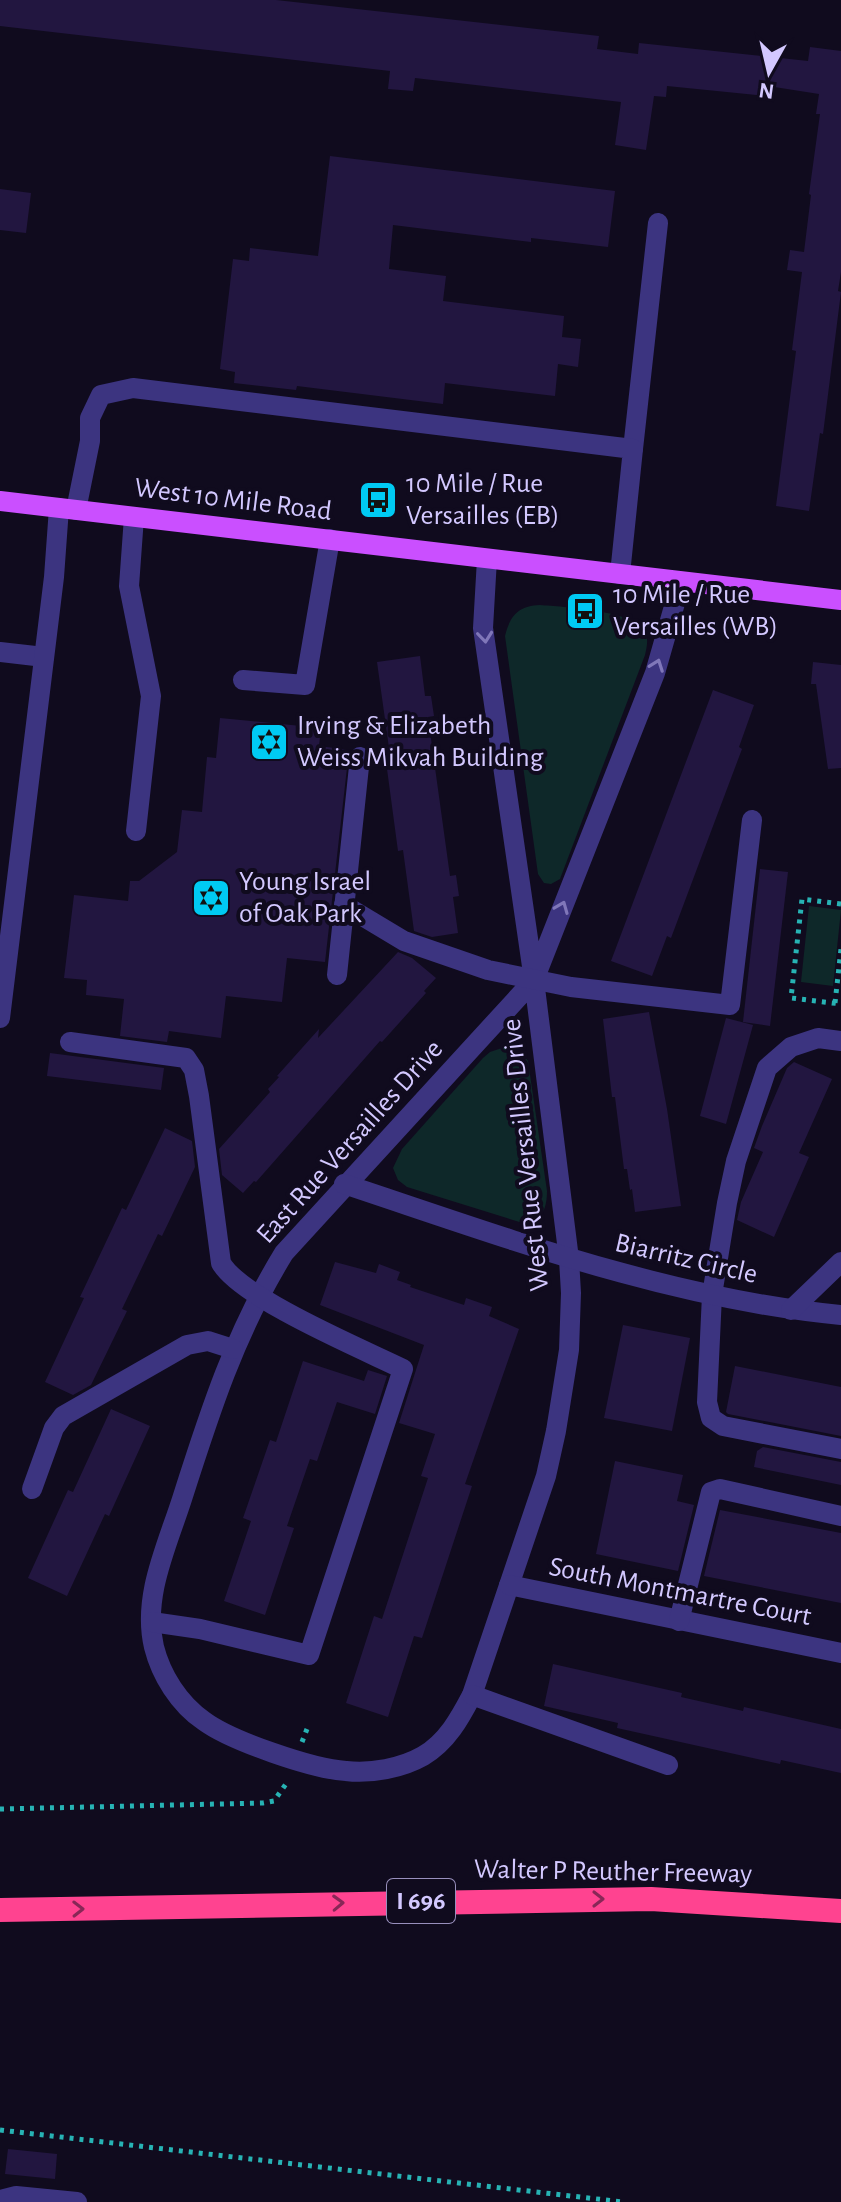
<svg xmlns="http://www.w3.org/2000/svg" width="841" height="2202" font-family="'Alegreya Sans',sans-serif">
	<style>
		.green { fill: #0e2829 }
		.building { fill: #221640 }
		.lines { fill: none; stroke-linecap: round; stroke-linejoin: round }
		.path { stroke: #27b3b4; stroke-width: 5; stroke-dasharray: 4 6; stroke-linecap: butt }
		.minor { stroke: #3c3480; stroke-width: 20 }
		.major { stroke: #ca4fff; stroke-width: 20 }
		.highway { stroke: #ff4390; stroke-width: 24 }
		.oneway { stroke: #8077b9 }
		.oneway2 { stroke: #882757 }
		.labels { text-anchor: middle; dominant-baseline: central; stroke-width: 8; stroke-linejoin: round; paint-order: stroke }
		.shield { fill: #100b1e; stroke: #988fbc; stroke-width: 2 }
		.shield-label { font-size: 26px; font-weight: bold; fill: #d3c8ff }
		.poi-label { font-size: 28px; fill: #d3c8ff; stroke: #100b1e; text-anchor: start }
		.street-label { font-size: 28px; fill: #d3c8ff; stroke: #100b1e }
	</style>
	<rect width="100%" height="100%" fill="#100b1e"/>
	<g class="green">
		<path d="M 540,605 C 563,607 630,610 644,630 C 649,638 647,646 645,655 L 560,879 L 551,884 L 544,883 L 538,874 L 505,636 C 510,616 518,606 540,605 Z"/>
		<path d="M 809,906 L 841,910 L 833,986 L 801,982 Z"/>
		<path d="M 505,1047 L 520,1050 L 528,1061 L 547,1191 C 547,1206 543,1221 526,1224 L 407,1187 L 398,1180 L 393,1168 L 402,1149 L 483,1058 L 490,1052 Z"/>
	</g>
	<g class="building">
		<path d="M 0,0 L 276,0 L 599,36 L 597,49 L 638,54 L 639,43 L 808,61 L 810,47 L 841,51 L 841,272 L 838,291 L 841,292 L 823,434 L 820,433 L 809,511 L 776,506 L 796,351 L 792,350 L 802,272 L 787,270 L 790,250 L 804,252 L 811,195 L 809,194 L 820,114 L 816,114 L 819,94 L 768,86 L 767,96 L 667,86 L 666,97 L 654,96 L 646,150 L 615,145 L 621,102 L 415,78 L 413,91 L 388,89 L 390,71 L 0,26 Z"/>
		<path d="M 330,156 L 615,191 L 608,247 L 531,238 L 531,242 L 393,225 L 389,269 L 446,276 L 443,301 L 564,316 L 562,337 L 581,339 L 578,367 L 558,364 L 555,396 L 445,383 L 443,404 L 297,386 L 296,390 L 234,383 L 235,372 L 220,369 L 233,259 L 249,261 L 250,248 L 318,256 Z"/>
		<path d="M 0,189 L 31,193 L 26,233 L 0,230 Z"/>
		<path d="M 420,656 L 425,696 L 431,696 L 434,716 L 428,717 L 450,876 L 456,875 L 459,896 L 453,897 L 458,933 L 432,937 L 414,931 L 403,850 L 398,851 L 385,754 L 390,755 L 377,662 Z"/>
		<path d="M 813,662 L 841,665 L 841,768 L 828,769 L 816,684 L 811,684 Z"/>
		<path d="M 713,690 L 754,705 L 739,747 L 742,749 L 704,850 L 671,938 L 667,936 L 652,976 L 611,961 Z"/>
		<path d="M 220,718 L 321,728 L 319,746 L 349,750 L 325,962 L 287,958 L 282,1002 L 226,996 L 221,1038 L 169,1031 L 167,1042 L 120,1036 L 124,999 L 86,995 L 87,980 L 64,978 L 74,895 L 128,901 L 130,881 L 139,881 L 177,852 L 182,810 L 202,812 L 207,757 L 216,758 Z"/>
		<path d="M 760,869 L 788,872 L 770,1026 L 743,1022 Z"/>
		<path d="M 398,952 L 412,958 L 436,978 L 424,991 L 426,993 L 382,1042 L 380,1041 L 256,1182 L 254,1181 L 243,1193 L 222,1175 L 219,1149 L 270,1092 L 268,1089 L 279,1077 L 277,1076 L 319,1029 L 318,1038 Z"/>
		<path d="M 649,1012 L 667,1109 L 681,1206 L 635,1212 L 632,1189 L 630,1190 L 627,1169 L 624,1169 L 615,1097 L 612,1097 L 603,1019 Z"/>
		<path d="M 726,1018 L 753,1025 L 726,1124 L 700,1116 Z"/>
		<path d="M 50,1053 L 164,1068 L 161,1090 L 47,1076 Z"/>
		<path d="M 794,1062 L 832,1079 L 799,1153 L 809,1157 L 774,1237 L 737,1220 L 741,1202 L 763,1152 L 754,1148 L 762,1126 L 787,1068 Z"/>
		<path d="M 165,1128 L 192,1141 L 195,1167 L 162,1236 L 158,1234 L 122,1309 L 127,1311 L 91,1385 L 73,1395 L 45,1382 L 84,1298 L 80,1297 L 122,1208 L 126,1210 Z"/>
		<path d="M 335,1262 L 376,1273 L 379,1264 L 400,1272 L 397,1280 L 411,1285 L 410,1287 L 464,1305 L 466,1298 L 492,1307 L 489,1316 L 519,1329 L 465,1484 L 472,1486 L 422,1638 L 414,1636 L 388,1717 L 346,1703 L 374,1616 L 382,1619 L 428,1478 L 421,1476 L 435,1434 L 399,1423 L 424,1345 L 320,1305 Z"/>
		<path d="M 623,1325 L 690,1338 L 672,1431 L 604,1418 Z"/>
		<path d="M 303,1361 L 364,1381 L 368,1370 L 387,1376 L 375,1414 L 337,1402 L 317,1461 L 310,1459 L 287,1526 L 294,1528 L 265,1615 L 224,1601 L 251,1521 L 243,1518 L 270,1440 L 276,1442 Z"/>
		<path d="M 735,1366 L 841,1387 L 841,1436 L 728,1414 L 726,1412 Z"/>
		<path d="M 111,1409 L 150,1426 L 109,1516 L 105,1514 L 67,1596 L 28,1578 L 68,1490 L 73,1492 Z"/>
		<path d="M 763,1447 L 841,1462 L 841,1485 L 754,1467 L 757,1451 Z"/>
		<path d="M 615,1461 L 683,1475 L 677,1501 L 694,1505 L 678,1571 L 596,1554 Z"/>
		<path d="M 720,1510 L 841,1533 L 841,1603 L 704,1576 Z"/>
		<path d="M 553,1664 L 682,1693 L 681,1697 L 743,1711 L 744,1707 L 841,1729 L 841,1773 L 781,1760 L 780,1764 L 617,1728 L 618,1723 L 544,1706 Z"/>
		<path d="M 8,2149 L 57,2154 L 55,2179 L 5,2174 Z"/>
	</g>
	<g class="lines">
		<g class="path">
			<path d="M 841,904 L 802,899 L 791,998 L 841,1004"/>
			<path d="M 835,1003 L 841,949"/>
			<path d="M 302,1742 L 307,1729"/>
			<path d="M 0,1809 L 263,1803 L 274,1801 L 288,1781"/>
			<path d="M 0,2130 L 623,2202"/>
		</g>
		<g class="minor">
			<path d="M 633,449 L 658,223"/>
			<path d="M 76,510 L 90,441 L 90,418 L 101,395 L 133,388 L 633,449 L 620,574"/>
			<path d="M 134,517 L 129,586 L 151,696 L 136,831"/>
			<path d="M 487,559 L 483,628 L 534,980 L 569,1259 L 571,1293 L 569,1350 L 556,1431 L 546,1476 L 472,1695 C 460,1718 447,1742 423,1756 C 402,1768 371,1774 346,1771 C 313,1769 231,1741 204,1721 C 179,1704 161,1675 154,1647 C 142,1597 167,1546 182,1499 C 210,1411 235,1333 284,1253 L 534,980 L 655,673 L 681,582"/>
			<path d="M 0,652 L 44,657"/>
			<path d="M 243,680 L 305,685 L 330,539"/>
			<path d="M 344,905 L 404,941 L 488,970 L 571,987 L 730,1005 L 752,820"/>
			<path d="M 337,975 L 360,757"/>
			<path d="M 0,1018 L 54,577 L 59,508"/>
			<path d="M 841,1041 L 818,1038 L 791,1047 L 767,1068 L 736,1161 L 727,1203 L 712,1295 L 707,1402 L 711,1418 L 723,1426 L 841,1449"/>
			<path d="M 70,1042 L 186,1058 L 194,1070 L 199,1096 L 221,1263 C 241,1298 362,1349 403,1369 L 309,1655 L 200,1629 L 152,1622"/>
			<path d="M 344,1184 C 507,1238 670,1299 841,1315"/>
			<path d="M 791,1310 L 841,1262"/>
			<path d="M 32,1489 L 54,1428 L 63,1416 L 187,1345 L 208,1341 L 233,1349"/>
			<path d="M 509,1585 L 841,1653"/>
			<path d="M 679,1621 L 711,1492 L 720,1489 L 841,1516"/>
			<path d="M 472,1695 L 668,1765"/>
			<path d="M 0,2200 L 16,2196 L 77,2202"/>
		</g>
		<path class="major" d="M 0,501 L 841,600"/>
		<path class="highway" d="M 0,1910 L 651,1899 L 841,1911"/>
	</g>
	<defs><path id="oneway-chevron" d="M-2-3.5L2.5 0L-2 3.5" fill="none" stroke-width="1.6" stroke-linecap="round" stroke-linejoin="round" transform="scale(2)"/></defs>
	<g class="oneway">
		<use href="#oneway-chevron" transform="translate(485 637) rotate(84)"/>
		<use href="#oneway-chevron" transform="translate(657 665) rotate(-70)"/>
		<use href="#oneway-chevron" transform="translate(562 907) rotate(-68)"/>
	</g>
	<g class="oneway2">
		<use href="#oneway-chevron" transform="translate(598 1899)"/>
		<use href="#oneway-chevron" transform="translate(338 1903) rotate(-2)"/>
		<use href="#oneway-chevron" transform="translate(78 1909) rotate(-1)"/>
	</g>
	<defs>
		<symbol id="bus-square" viewBox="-11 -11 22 22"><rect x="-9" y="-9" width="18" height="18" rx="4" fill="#00caf3" stroke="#100b1e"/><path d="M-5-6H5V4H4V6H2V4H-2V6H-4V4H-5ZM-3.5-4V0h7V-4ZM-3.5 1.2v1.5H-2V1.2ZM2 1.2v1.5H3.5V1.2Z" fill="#111"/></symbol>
		<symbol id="synagogue-square" viewBox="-11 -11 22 22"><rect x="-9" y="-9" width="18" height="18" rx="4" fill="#00caf3" stroke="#100b1e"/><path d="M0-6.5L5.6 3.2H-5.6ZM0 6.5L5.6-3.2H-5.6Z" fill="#111"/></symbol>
	</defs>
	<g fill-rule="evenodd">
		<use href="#bus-square" x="356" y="478" width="44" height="44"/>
		<use href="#bus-square" x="563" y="589" width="44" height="44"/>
		<use href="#synagogue-square" x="247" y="720" width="44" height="44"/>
		<use href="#synagogue-square" x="189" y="876" width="44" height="44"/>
	</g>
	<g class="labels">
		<rect class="shield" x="387" y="1879" width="68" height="44" rx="6"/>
		<g class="shield-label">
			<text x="421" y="1901">I 696</text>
		</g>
		<g class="poi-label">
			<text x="406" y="484">10 Mile / Rue<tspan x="406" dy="32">Versailles (EB)</tspan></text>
			<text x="613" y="595">10 Mile / Rue<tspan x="613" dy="32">Versailles (WB)</tspan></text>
			<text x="297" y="726">Irving &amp; Elizabeth<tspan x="297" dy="32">Weiss Mikvah Building</tspan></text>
			<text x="239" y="882">Young Israel<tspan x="239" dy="32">of Oak Park</tspan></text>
		</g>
		<g class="street-label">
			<text transform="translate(233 500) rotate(7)">West 10 Mile Road</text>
			<text transform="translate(350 1142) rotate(-48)">East Rue Versailles Drive</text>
			<text transform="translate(526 1155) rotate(-96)">West Rue Versailles Drive</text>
			<text transform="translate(686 1259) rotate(13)">Biarritz Circle</text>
			<text transform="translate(680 1592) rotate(11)">South Montmartre Court</text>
			<text transform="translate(613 1872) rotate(1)">Walter P Reuther Freeway</text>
		</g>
	</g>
	<g transform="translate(769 72) rotate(188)" stroke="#100b1e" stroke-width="6" paint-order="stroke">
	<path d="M0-6L14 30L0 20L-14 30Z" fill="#d3c8ff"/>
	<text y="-12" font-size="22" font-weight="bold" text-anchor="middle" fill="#d3c8ff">N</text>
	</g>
</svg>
